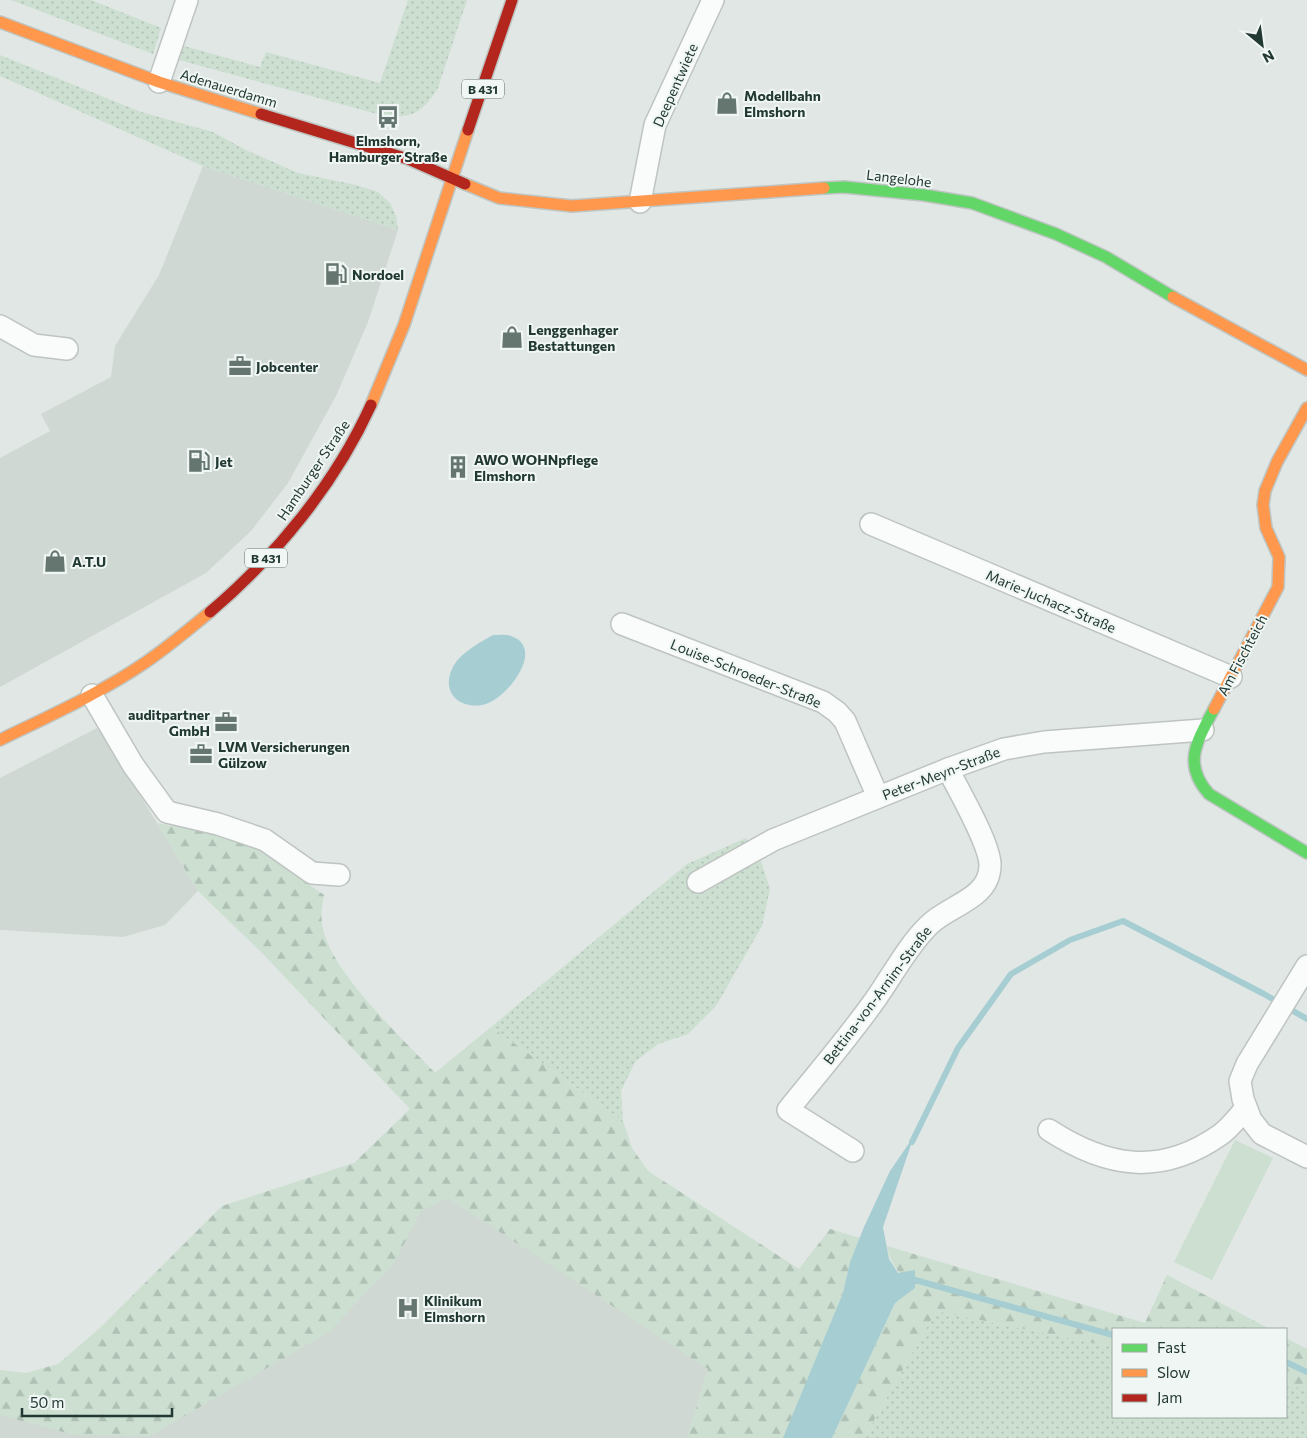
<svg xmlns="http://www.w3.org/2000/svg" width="1307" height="1438" font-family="Commissioner,sans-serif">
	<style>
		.built { fill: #d0d8d4 }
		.grass { fill: url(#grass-dots) }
		.forest { fill: url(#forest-firs) }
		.park { fill: #ccdfd1 }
		.water { fill: #a5cdd2 }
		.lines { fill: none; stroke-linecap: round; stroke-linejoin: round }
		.stream { stroke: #a5cdd2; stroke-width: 6 }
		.street-casing { stroke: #bec4c1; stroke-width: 24 }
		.fast-casing { stroke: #bec5c2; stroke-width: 14 }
		.slow-casing { stroke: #bec5c2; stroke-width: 14 }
		.jam-casing { stroke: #bec5c2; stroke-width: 14 }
		.street { stroke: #fafbfb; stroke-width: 21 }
		.fast { stroke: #63d668; stroke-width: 11 }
		.slow { stroke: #ff974d; stroke-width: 11 }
		.jam { stroke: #b3261e; stroke-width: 11 }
		.labels { text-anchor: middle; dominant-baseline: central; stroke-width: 4; stroke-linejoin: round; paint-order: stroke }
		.shield { fill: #eff6f3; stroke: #60716c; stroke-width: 1 }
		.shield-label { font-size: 12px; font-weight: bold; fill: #223832 }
		.street-label { font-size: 14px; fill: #223832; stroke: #eff6f3 }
		.poi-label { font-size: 14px; font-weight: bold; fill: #223832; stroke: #eff6f3; text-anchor: start }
	</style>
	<defs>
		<pattern id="grass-dots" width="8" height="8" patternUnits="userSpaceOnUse" patternTransform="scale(1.25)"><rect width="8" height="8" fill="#ccdfd1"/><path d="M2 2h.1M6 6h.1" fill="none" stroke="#afc0b4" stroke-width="1.8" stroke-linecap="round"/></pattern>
		<pattern id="forest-firs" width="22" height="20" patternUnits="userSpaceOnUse" patternTransform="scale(1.25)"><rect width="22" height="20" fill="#ccdfd1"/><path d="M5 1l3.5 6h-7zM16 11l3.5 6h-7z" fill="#afc0b4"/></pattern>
	</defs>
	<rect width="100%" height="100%" fill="#e1e7e4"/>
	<g class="built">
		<path d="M 203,166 L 398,230 L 368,322 L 336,396 L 288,483 L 251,531 L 206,573 L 0,687 L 0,458 L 50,431 L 41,414 L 111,377 L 115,346 L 159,275 Z"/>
		<path d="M 99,727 L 198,891 L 165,925 L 123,937 L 0,930 L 0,778 Z"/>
		<path d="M 451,1147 L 708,1369 L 687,1438 L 0,1438 L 0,1413 Z"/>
	</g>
	<g class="grass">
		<path d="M 11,0 L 91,0 L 161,28 L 153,54 Z"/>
		<path d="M 408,0 L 467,0 L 438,88 C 422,114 411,119 381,115 L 179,60 L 184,46 L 260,67 L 266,52 L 380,83 Z"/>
		<path d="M 0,55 L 141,112 L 213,132 L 246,150 L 298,173 L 356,185 L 378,192 L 390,203 L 396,216 L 398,230 L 203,166 L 0,76 Z"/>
		<path d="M 746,838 L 759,855 L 770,889 L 762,926 L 716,1006 L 688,1034 L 658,1044 L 635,1062 L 621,1091 L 623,1121 L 491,1027 L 687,864 Z"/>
		<path d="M 936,1311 L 1113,1347 L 1113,1417 L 1286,1417 L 1286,1383 L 1307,1391 L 1307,1438 L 864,1438 Z"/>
	</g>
	<g class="forest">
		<path d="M 157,823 L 211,833 L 258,849 L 324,895 C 322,906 320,917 323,929 C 332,973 403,1039 435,1073 L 491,1027 L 623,1121 L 632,1148 L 648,1171 L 799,1269 L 830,1229 L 860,1238 L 850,1262 L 843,1293 L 784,1438 L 687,1438 L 708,1369 L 448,1198 L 421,1211 L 394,1263 L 329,1332 L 150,1436 L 74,1435 L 0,1415 L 0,1370 L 26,1373 L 58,1364 L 100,1328 L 222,1206 L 354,1163 L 410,1109 L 264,955 L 198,891 Z"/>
		<path d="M 887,1246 L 1145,1323 L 1167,1275 L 1270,1329 L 1113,1329 L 1113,1347 L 936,1311 L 864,1438 L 832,1438 L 895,1303 L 915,1288 C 900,1275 891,1266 887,1246 Z"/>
		<path d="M 1286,1338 L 1307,1349 L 1307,1391 L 1286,1383 Z"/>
	</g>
	<path class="park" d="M 1235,1140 L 1273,1158 L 1212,1280 L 1174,1262 Z"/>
	<g class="water">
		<path d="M 493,635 C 498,635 506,634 511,636 C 547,648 506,701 482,705 C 456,709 440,689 454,665 C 462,652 479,643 493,635 Z"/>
		<path d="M 914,1136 L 883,1227 L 889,1259 L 898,1273 L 915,1270 L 915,1288 L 895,1303 L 832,1438 L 783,1438 L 843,1293 L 850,1262 L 864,1227 L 890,1171 Z"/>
	</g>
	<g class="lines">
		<g class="stream">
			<path d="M 912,1142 L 958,1048 L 1011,974 L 1070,940 L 1123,921 L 1264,994 L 1307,1019"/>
			<path d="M 908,1282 L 915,1280 L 1113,1335"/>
			<path d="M 1286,1362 L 1307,1372"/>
		</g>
		<defs>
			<g id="street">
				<path d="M 159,82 L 187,0"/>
				<path d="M 640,202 L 655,125 L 713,0"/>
				<path d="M 0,326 L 34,345 L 67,349"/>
				<path d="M 871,524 L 1231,677"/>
				<path d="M 622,624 L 823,702 L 837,712 L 845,721 L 878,797"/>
				<path d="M 92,695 L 133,765 L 167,812 L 218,824 L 265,840 L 312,873 L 339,875"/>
				<path d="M 698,882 L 773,840 L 948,769 L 1004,749 L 1044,742 L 1203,730"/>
				<path d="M 1307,966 L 1247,1064 L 1240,1081 L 1243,1099 L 1251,1120 L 1262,1134 L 1307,1157"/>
				<path d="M 1049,1130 C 1106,1167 1160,1177 1220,1135 C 1230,1128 1238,1117 1246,1108"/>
				<path d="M 853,1151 L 788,1110 C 817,1074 848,1038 875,1000 C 892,976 907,947 928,926 C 948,905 989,900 990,866 C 991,845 958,790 948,769"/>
			</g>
			<g id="fast">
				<path d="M 824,188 L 844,187 L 924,195 L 972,203 L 1056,234 L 1106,257 L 1173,297"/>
				<path d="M 1214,709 C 1197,741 1182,764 1209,794 L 1307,853"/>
			</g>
			<g id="slow">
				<path d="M 0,22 L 159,82 L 261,114"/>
				<path d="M 465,184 L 499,198 L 572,206 L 824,188"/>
				<path d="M 1173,297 L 1307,370"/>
				<path d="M 371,405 L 404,325 L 468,130"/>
				<path d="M 1214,709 L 1278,587 L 1279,557 L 1266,528 L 1263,505 L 1265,491 L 1277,462 L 1307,408"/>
				<path d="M 0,740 C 49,716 101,693 146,662 C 168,647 189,629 210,612"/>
			</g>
			<g id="jam">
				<path d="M 261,114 L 408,159 L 465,184"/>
				<path d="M 468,130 L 512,0"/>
				<path d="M 210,612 C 276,556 335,484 371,405"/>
			</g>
		</defs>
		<use href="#street" class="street-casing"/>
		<use href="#fast" class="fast-casing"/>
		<use href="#slow" class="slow-casing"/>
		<use href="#jam" class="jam-casing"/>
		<use href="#street" class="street"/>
		<use href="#fast" class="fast"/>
		<use href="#slow" class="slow"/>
		<use href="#jam" class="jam"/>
	</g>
	<defs>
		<symbol id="shop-bare" viewBox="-9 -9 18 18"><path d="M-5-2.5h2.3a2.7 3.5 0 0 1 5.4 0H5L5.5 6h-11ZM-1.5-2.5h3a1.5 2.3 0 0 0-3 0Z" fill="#657570" stroke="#eff6f3" stroke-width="2.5" paint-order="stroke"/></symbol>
		<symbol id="bus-bare" viewBox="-9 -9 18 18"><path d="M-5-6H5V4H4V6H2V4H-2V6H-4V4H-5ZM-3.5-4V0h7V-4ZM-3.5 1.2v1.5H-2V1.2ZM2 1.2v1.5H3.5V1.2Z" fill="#657570" stroke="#eff6f3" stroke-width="2.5" paint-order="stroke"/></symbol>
		<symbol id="fuel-bare" viewBox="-9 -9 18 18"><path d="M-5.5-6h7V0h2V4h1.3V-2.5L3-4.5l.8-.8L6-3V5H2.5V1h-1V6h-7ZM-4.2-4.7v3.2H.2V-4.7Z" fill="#657570" stroke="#eff6f3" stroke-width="2.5" paint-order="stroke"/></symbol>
		<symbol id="office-bare" viewBox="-9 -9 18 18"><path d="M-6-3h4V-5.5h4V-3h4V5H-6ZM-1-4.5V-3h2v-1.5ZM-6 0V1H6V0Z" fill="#657570" stroke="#eff6f3" stroke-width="2.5" paint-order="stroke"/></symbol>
		<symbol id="building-bare" viewBox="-9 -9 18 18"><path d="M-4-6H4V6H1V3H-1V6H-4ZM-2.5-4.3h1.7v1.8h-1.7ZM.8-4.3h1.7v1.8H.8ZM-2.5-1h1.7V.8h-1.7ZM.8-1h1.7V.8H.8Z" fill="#657570" stroke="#eff6f3" stroke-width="2.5" paint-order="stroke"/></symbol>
		<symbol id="hospital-bare" viewBox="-9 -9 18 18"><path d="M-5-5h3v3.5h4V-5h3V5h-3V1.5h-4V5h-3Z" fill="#657570" stroke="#eff6f3" stroke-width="2.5" paint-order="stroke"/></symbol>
	</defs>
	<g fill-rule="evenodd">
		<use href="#shop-bare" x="711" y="87" width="32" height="32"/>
		<use href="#bus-bare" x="372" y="101" width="32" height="32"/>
		<use href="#fuel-bare" x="320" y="258" width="32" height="32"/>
		<use href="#shop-bare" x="496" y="321" width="32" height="32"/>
		<use href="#office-bare" x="224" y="350" width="32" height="32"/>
		<use href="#fuel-bare" x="183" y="445" width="32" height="32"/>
		<use href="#building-bare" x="442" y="451" width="32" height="32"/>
		<use href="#shop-bare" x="39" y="545" width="32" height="32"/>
		<use href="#office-bare" x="210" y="706" width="32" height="32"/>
		<use href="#office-bare" x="185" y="738" width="32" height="32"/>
		<use href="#hospital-bare" x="392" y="1292" width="32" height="32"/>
	</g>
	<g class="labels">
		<g class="shield">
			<rect x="462" y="79.5" width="42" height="19" rx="4"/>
			<rect x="245" y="548.5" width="42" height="19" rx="4"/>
		</g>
		<g class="shield-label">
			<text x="483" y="89">B 431</text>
			<text x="266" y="558">B 431</text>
		</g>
		<g class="street-label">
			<text transform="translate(675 85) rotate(-66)">Deepentwiete</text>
			<text transform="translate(229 88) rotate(17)">Adenauerdamm</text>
			<text transform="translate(899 178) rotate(7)">Langelohe</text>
			<text transform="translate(313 470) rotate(-56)">Hamburger Straße</text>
			<text transform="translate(1051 601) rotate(23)">Marie-Juchacz-Straße</text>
			<text transform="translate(1242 655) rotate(-62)">Am Fischteich</text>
			<text transform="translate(746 673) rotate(22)">Louise-Schroeder-Straße</text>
			<text transform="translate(941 773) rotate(-21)">Peter-Meyn-Straße</text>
			<text transform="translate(877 995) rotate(-53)">Bettina-von-Arnim-Straße</text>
		</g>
		<g class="poi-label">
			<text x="744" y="95">Modellbahn<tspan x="744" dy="16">Elmshorn</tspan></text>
			<text x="388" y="140" text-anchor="middle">Elmshorn,<tspan x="388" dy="16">Hamburger Straße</tspan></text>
			<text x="352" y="274">Nordoel</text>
			<text x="528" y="329">Lenggenhager<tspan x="528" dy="16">Bestattungen</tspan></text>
			<text x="256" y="366">Jobcenter</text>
			<text x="474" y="459">AWO WOHNpflege<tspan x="474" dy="16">Elmshorn</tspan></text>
			<text x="215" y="461">Jet</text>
			<text x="72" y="561">A.T.U</text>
			<text x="210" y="714" text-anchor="end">auditpartner<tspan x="210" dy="16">GmbH</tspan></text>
			<text x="218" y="746">LVM Versicherungen<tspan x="218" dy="16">Gülzow</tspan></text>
			<text x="424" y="1300">Klinikum<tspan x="424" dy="16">Elmshorn</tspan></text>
		</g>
	</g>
	<rect x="1112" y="1328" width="175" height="90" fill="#eff6f3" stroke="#9daaa6"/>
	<rect x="1122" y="1344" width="25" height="8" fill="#63d668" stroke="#9daaa6"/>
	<text x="1157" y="1353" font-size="15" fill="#223832">Fast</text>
	<rect x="1122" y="1369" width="25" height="8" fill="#ff974d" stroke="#9daaa6"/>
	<text x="1157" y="1378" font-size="15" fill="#223832">Slow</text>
	<rect x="1122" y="1394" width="25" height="8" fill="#b3261e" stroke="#9daaa6"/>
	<text x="1157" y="1403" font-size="15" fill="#223832">Jam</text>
	<g transform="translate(1262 45) rotate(151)" stroke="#eff6f3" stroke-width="4" paint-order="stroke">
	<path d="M0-4L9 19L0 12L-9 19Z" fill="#223832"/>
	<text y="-8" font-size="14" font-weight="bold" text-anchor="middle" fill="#223832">N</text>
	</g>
	<path d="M22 1408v8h150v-8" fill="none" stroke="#223832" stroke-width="2.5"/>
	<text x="30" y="1408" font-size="15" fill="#223832" stroke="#eff6f3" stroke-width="4" paint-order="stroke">50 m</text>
</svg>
